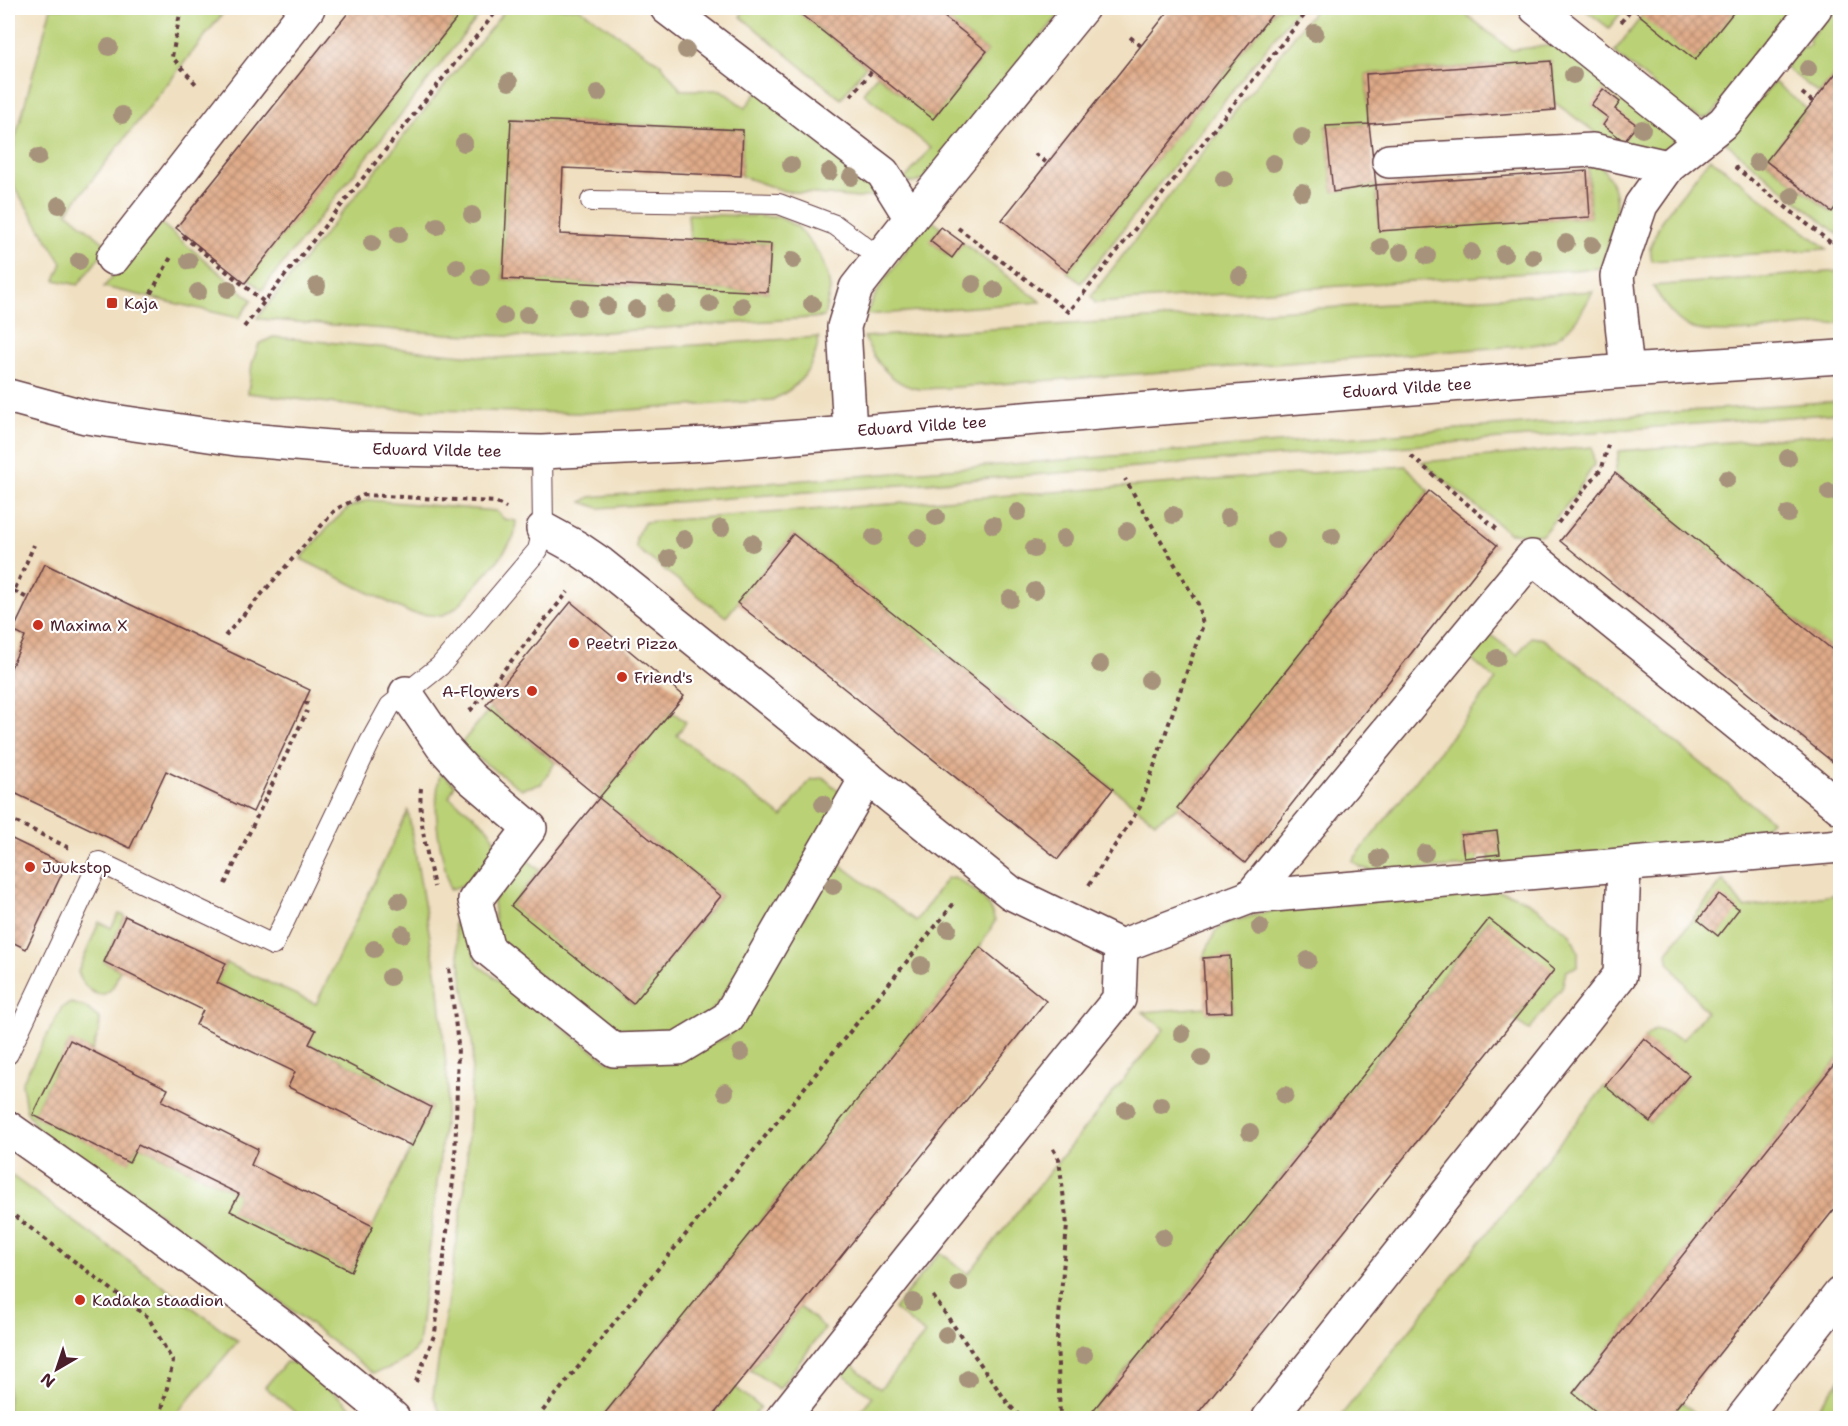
<svg xmlns="http://www.w3.org/2000/svg" width="1848" height="1426" font-family="'Shantell Sans',sans-serif">
	<style>
		.green { fill: #bad176; stroke: #827850; stroke-width: 1.5 }
		.building { fill: url(#building-cross-hatch) }
		.lines { fill: none; stroke-linecap: round; stroke-linejoin: round }
		.service-casing { stroke: #633c42; stroke-width: 22 }
		.minor-casing { stroke: #633c42; stroke-width: 36 }
		.tertiary-casing { stroke: #633c42; stroke-width: 36 }
		.path { stroke: #633c42; stroke-width: 4; stroke-dasharray: 4.5 4.5; stroke-linecap: butt }
		.service { stroke: #fff; stroke-width: 20 }
		.minor { stroke: #fff; stroke-width: 33 }
		.tertiary { stroke: #fff; stroke-width: 33 }
		.tree { fill: #a7937b }
		.poi-dot { fill: #c8321e; stroke: #fff; stroke-width: 2 }
		.labels { text-anchor: middle; dominant-baseline: central; stroke-width: 4.5; stroke-linejoin: round; paint-order: stroke }
		.poi-label { font-size: 16px; fill: #4a1f2b; stroke: #fff; text-anchor: start }
		.street-label { font-size: 16px; fill: #4a1f2b; stroke: #fff }
	</style>
	<defs>
		<pattern id="building-cross-hatch" width="8" height="8" patternUnits="userSpaceOnUse" patternTransform="scale(1.5)"><rect width="8" height="8" fill="#dfab89"/><path d="M0 0l8 8M0 8l8-8" fill="none" stroke="#b78b70"/></pattern>
	</defs>
	<rect width="100%" height="100%" fill="#fff"/>
	<filter id="ink" filterUnits="userSpaceOnUse"><feTurbulence type="fractalNoise" baseFrequency=".0167" numOctaves="2"/><feDisplacementMap in="SourceGraphic" scale="12" xChannelSelector="R" yChannelSelector="G"/><feConvolveMatrix kernelMatrix="1 2 1 2 8 2 1 2 1" color-interpolation-filters="sRGB"/></filter>
	<filter id="wash" filterUnits="userSpaceOnUse"><feTurbulence type="fractalNoise" baseFrequency=".008" numOctaves="4" result="noise"/><feDisplacementMap in="SourceGraphic" scale="24" xChannelSelector="R" yChannelSelector="G"/><feGaussianBlur stdDeviation="1.35" result="paint"/><feColorMatrix in="noise" values="0 0 0 0 0 0 0 0 0 0 0 0 0 0 0 0 0 1.4 0 .05"/><feComposite in="paint" operator="in"/></filter>
	<g filter="url(#wash)">
		<rect width="100%" height="100%" fill="#f0e0c1"/>
		<g class="green">
			<path d="M 51,8 L 227,8 L 67,212 L 108,246 L 78,285 L 55,280 L 62,263 L 8,177 L 8,165 Z"/>
			<path d="M 465,8 L 485,8 L 262,290 L 248,278 Z"/>
			<path d="M 507,8 L 579,8 L 661,64 L 681,90 L 721,90 L 745,108 L 759,90 L 870,180 L 878,195 L 859,198 L 784,191 L 741,176 L 743,130 L 511,119 L 503,279 L 768,292 L 771,244 L 690,240 L 688,214 L 779,217 L 798,227 L 820,255 L 828,276 L 830,290 L 824,317 L 533,337 L 448,334 L 260,319 L 257,318 Z"/>
			<path d="M 747,8 L 793,8 L 866,66 L 841,99 L 740,16 Z"/>
			<path d="M 933,8 L 1061,8 L 1059,15 L 928,177 C 919,182 914,185 904,180 L 931,148 L 863,93 L 877,75 L 933,119 L 987,51 Z"/>
			<path d="M 1277,8 L 1298,8 L 1081,283 L 1067,272 Z"/>
			<path d="M 1316,8 L 1458,8 L 1511,50 L 1563,44 L 1671,130 L 1675,147 L 1649,152 L 1614,146 L 1554,102 L 1551,61 L 1366,74 L 1369,124 L 1326,126 L 1333,192 L 1376,185 L 1379,230 L 1590,217 L 1588,164 L 1598,164 C 1630,194 1611,232 1601,268 L 1095,303 L 1091,296 Z"/>
			<path d="M 1583,8 L 1625,8 L 1609,28 Z"/>
			<path d="M 1737,8 L 1784,8 L 1793,15 L 1710,117 L 1701,118 L 1685,111 L 1614,52 L 1642,16 L 1695,59 Z"/>
			<path d="M 1840,8 L 1840,68 L 1819,94 L 1785,67 L 1802,46 L 1807,48 L 1810,44 L 1809,39 L 1832,10 L 1838,10 Z"/>
			<path d="M 1774,82 L 1807,109 L 1766,161 L 1831,212 L 1840,201 L 1840,236 L 1725,142 Z"/>
			<path d="M 1710,158 L 1827,249 L 1652,261 L 1650,248 L 1661,221 Z"/>
			<path d="M 930,219 L 941,227 L 930,241 L 951,258 L 963,243 L 1041,302 L 865,315 L 883,282 Z"/>
			<path d="M 157,220 L 252,300 L 239,318 L 104,287 Z"/>
			<path d="M 1840,271 L 1840,323 C 1810,325 1713,339 1689,327 C 1672,318 1662,301 1653,286 Z"/>
			<path d="M 1593,291 C 1583,311 1570,335 1547,342 C 1534,346 1518,346 1505,347 L 944,388 C 936,388 928,389 920,389 C 892,386 874,360 864,337 Z"/>
			<path d="M 273,337 L 496,358 L 819,337 C 815,368 800,387 772,400 L 585,413 L 378,409 L 248,393 L 252,364 L 259,344 Z"/>
			<path d="M 1840,401 L 1840,413 L 599,508 L 582,502 L 590,497 L 1689,411 Z"/>
			<path d="M 1840,433 L 1840,656 L 1615,473 L 1619,451 Z"/>
			<path d="M 1592,447 L 1594,465 L 1574,496 L 1542,535 L 1509,533 L 1422,462 Z"/>
			<path d="M 1406,466 L 1429,491 L 1177,808 L 1155,822 L 793,534 L 726,617 L 636,548 L 636,536 L 645,522 Z"/>
			<path d="M 368,500 L 496,511 L 504,519 L 516,521 L 514,537 L 499,559 L 460,604 L 451,611 L 441,616 L 410,613 L 301,559 L 328,527 L 348,508 Z"/>
			<path d="M 1488,633 L 1517,655 L 1531,637 L 1543,639 L 1600,681 L 1771,820 L 1756,836 L 1743,843 L 1489,865 L 1489,855 L 1500,853 L 1497,831 L 1461,835 L 1464,857 L 1478,856 L 1477,866 L 1375,871 L 1362,868 L 1352,861 L 1496,680 L 1469,657 Z"/>
			<path d="M 490,708 L 555,763 L 541,784 L 521,789 L 460,745 Z"/>
			<path d="M 671,711 L 686,722 L 677,735 L 782,817 L 811,779 L 824,778 L 844,796 L 721,999 L 711,1012 L 682,1031 L 614,1036 L 497,940 L 493,901 L 527,860 L 540,870 L 511,906 L 633,1004 L 721,896 L 599,798 Z"/>
			<path d="M 440,772 L 455,785 L 449,797 C 462,807 479,817 489,830 C 500,844 492,865 480,876 C 472,883 459,886 450,890 C 440,845 431,819 440,772 Z"/>
			<path d="M 408,811 L 439,989 L 448,1088 L 418,1346 C 406,1362 392,1368 373,1373 L 227,1260 L 39,1132 L 26,1110 L 22,1083 L 62,1007 L 71,1003 L 85,1007 L 100,1019 L 99,1031 L 92,1051 L 70,1041 L 33,1115 L 129,1162 L 138,1145 L 239,1194 L 231,1212 L 351,1271 L 431,1107 L 309,1044 L 315,1030 L 217,983 L 226,963 L 316,1004 Z"/>
			<path d="M 838,863 L 916,921 L 947,878 L 954,877 C 975,890 987,897 995,921 L 980,947 L 601,1418 L 443,1418 L 433,1396 L 465,1187 L 473,1048 L 454,923 L 463,923 L 478,965 L 609,1062 L 651,1062 L 727,1038 Z"/>
			<path d="M 1723,880 L 1744,908 L 1840,894 L 1840,1057 L 1573,1393 L 1604,1418 L 1339,1418 L 1605,1086 L 1650,1122 L 1688,1076 L 1644,1038 L 1655,1029 L 1683,1039 L 1706,1012 L 1668,961 L 1667,952 Z"/>
			<path d="M 1490,890 L 1508,893 L 1529,902 L 1570,934 L 1578,952 L 1578,966 L 1566,971 L 1562,988 L 1529,1030 L 1514,1020 L 1552,972 L 1488,919 L 1087,1418 L 855,1418 L 872,1397 L 842,1373 L 850,1363 L 880,1389 L 925,1334 L 894,1309 L 940,1252 L 968,1274 L 1164,1029 L 1143,1012 L 1206,1007 L 1207,1013 L 1232,1012 L 1230,957 L 1203,958 L 1215,932 L 1226,923 L 1272,911 Z"/>
			<path d="M 119,914 L 125,916 L 104,962 L 120,970 C 117,976 116,984 111,989 C 98,1004 82,985 78,972 L 99,922 L 111,928 Z"/>
			<path d="M 8,1173 L 238,1341 L 173,1418 L 8,1418 Z"/>
			<path d="M 800,1307 L 825,1328 L 779,1389 L 750,1370 Z"/>
			<path d="M 286,1362 L 301,1364 L 363,1418 L 302,1418 L 265,1387 Z"/>
			<path d="M 1840,1380 L 1840,1418 L 1810,1418 Z"/>
			<path d="M 735,1387 L 760,1407 L 752,1418 L 711,1418 Z"/>
			<path d="M 1681,1402 L 1698,1415 L 1695,1418 L 1668,1418 Z"/>
		</g>
		<g id="blocks">
			<g class="building">
				<path d="M 352,8 L 465,8 L 245,283 L 176,228 Z"/>
				<path d="M 793,8 L 933,8 L 987,51 L 933,119 Z"/>
				<path d="M 1171,8 L 1277,8 L 1067,272 L 1002,220 Z"/>
				<path d="M 1631,8 L 1737,8 L 1695,60 Z"/>
				<path d="M 1551,61 L 1555,110 L 1369,124 L 1376,185 L 1333,192 L 1326,126 L 1369,124 L 1366,74 Z"/>
				<path d="M 1840,68 L 1840,201 L 1832,212 L 1766,161 Z"/>
				<path d="M 1603,89 L 1620,102 L 1615,109 L 1637,125 L 1624,141 L 1603,125 L 1608,118 L 1591,105 Z"/>
				<path d="M 511,119 L 743,130 L 741,176 L 563,168 L 560,234 L 771,244 L 768,292 L 503,279 Z"/>
				<path d="M 1587,171 L 1590,217 L 1379,231 L 1376,185 Z"/>
				<path d="M 941,227 L 963,243 L 952,258 L 930,241 Z"/>
				<path d="M 1615,473 L 1840,656 L 1840,768 L 1560,541 Z"/>
				<path d="M 1429,491 L 1497,545 L 1245,863 L 1177,808 Z"/>
				<path d="M 793,534 L 1113,789 L 1058,859 L 737,603 Z"/>
				<path d="M 45,564 L 310,690 L 253,812 L 166,771 L 130,848 L 8,790 L 8,674 L 25,637 L 13,631 Z"/>
				<path d="M 571,602 L 684,696 L 599,798 L 486,705 Z"/>
				<path d="M 599,798 L 721,896 L 633,1004 L 511,906 Z"/>
				<path d="M 1497,831 L 1500,854 L 1464,858 L 1461,835 Z"/>
				<path d="M 8,837 L 66,865 L 26,949 L 8,940 Z"/>
				<path d="M 1719,894 L 1739,909 L 1718,936 L 1698,920 Z"/>
				<path d="M 125,916 L 226,963 L 217,983 L 316,1030 L 309,1044 L 431,1107 L 412,1146 L 288,1087 L 295,1072 L 196,1025 L 203,1010 L 104,962 Z"/>
				<path d="M 1489,919 L 1554,970 L 1448,1103 L 1194,1418 L 1087,1418 Z"/>
				<path d="M 980,947 L 1046,1001 L 711,1418 L 601,1418 Z"/>
				<path d="M 1230,956 L 1232,1012 L 1206,1013 L 1203,958 Z"/>
				<path d="M 1644,1038 L 1689,1075 L 1650,1122 L 1605,1086 Z"/>
				<path d="M 70,1040 L 168,1089 L 162,1101 L 258,1149 L 251,1165 L 373,1226 L 351,1271 L 230,1211 L 239,1194 L 138,1145 L 129,1163 L 33,1115 Z"/>
				<path d="M 1840,1057 L 1840,1202 L 1668,1418 L 1604,1418 L 1573,1393 Z"/>
			</g>
		</g>
	</g>
	<g filter="url(#ink)">
		<use href="#blocks" fill-opacity="0" stroke="#633c42" stroke-width="1.5"/>
		<g class="lines">
			<defs>
				<g id="service">
					<path d="M 591,201 L 779,204 L 835,225 L 880,258"/>
					<path d="M 8,1054 L 99,862 L 273,945 L 370,742 L 390,706 L 440,666 L 538,550 L 543,529 L 542,452"/>
				</g>
				<g id="minor">
					<path d="M 667,8 L 883,173 L 911,218 L 1082,8"/>
					<path d="M 1536,8 L 1701,140"/>
					<path d="M 1389,161 L 1593,150 L 1668,167"/>
					<path d="M 113,258 L 308,8"/>
					<path d="M 1627,371 L 1617,276 L 1641,205 L 1668,167 L 1724,122 L 1815,8"/>
					<path d="M 850,432 L 844,327 L 856,288 L 911,218"/>
					<path d="M 543,529 L 576,547 L 601,564 L 1011,893 L 1121,946 L 1250,897 L 1840,846"/>
					<path d="M 406,693 L 442,746 L 471,778 L 530,828 L 475,900 L 488,949 L 614,1050 L 678,1048 L 728,1018 L 867,777"/>
					<path d="M 1250,897 L 1532,557 L 1840,807"/>
					<path d="M 8,1128 L 152,1229 L 284,1328 L 393,1418"/>
					<path d="M 783,1418 L 910,1258 L 1119,999 L 1121,946"/>
					<path d="M 1269,1418 L 1620,975 L 1624,865"/>
					<path d="M 1743,1418 L 1840,1294"/>
				</g>
				<path id="tertiary" d="M 8,396 L 86,417 L 236,439 L 342,448 L 542,452 L 708,444 L 1627,371 L 1840,357"/>
			</defs>
			<use href="#service" class="service-casing"/>
			<use href="#minor" class="minor-casing"/>
			<use href="#tertiary" class="tertiary-casing"/>
			<g class="path">
				<path d="M 181,8 L 172,57 L 196,84"/>
				<path d="M 1621,22 L 1632,8"/>
				<path d="M 1130,37 L 1141,46"/>
				<path d="M 1802,93 L 1813,102"/>
				<path d="M 851,96 L 872,71"/>
				<path d="M 1035,154 L 1047,163"/>
				<path d="M 1735,167 L 1840,250"/>
				<path d="M 958,228 L 1069,312 L 1310,8"/>
				<path d="M 183,236 L 264,302"/>
				<path d="M 1833,244 L 1840,235"/>
				<path d="M 142,309 L 171,257"/>
				<path d="M 244,327 L 499,8"/>
				<path d="M 1411,456 L 1499,531"/>
				<path d="M 1558,523 L 1602,468 L 1609,441"/>
				<path d="M 14,591 L 29,599"/>
				<path d="M 8,605 L 34,545"/>
				<path d="M 225,636 L 336,509 L 364,495 L 495,502 L 506,508"/>
				<path d="M 304,702 L 310,705"/>
				<path d="M 470,711 L 568,592"/>
				<path d="M 421,788 C 418,820 428,856 434,887"/>
				<path d="M 8,818 L 69,848"/>
				<path d="M 225,884 L 307,711"/>
				<path d="M 1089,885 L 1140,807 L 1203,625 L 1198,604 L 1125,479"/>
				<path d="M 1053,1149 L 1059,1159 L 1067,1225 L 1057,1340 L 1060,1418"/>
				<path d="M 8,1211 L 148,1317 L 173,1362 L 160,1418"/>
				<path d="M 933,1296 L 1009,1405 L 1022,1418"/>
				<path d="M 416,1382 L 435,1333 L 455,1164 L 458,1045 L 449,968"/>
				<path d="M 537,1418 L 955,902"/>
			</g>
			<use href="#service" class="service"/>
			<use href="#minor" class="minor"/>
			<use href="#tertiary" class="tertiary"/>
		</g>
		<g class="tree">
			<circle cx="1315" cy="33" r="9"/>
			<circle cx="109" cy="47" r="9"/>
			<circle cx="686" cy="50" r="9"/>
			<circle cx="1808" cy="69" r="9"/>
			<circle cx="1573" cy="75" r="9"/>
			<circle cx="509" cy="82" r="9"/>
			<circle cx="598" cy="93" r="9"/>
			<circle cx="122" cy="115" r="9"/>
			<circle cx="1642" cy="129" r="9"/>
			<circle cx="1302" cy="137" r="9"/>
			<circle cx="464" cy="143" r="9"/>
			<circle cx="38" cy="157" r="9"/>
			<circle cx="1757" cy="162" r="9"/>
			<circle cx="1273" cy="163" r="9"/>
			<circle cx="791" cy="165" r="9"/>
			<circle cx="829" cy="172" r="9"/>
			<circle cx="851" cy="177" r="9"/>
			<circle cx="1224" cy="179" r="9"/>
			<circle cx="1302" cy="192" r="9"/>
			<circle cx="1792" cy="196" r="9"/>
			<circle cx="59" cy="205" r="9"/>
			<circle cx="472" cy="215" r="9"/>
			<circle cx="437" cy="226" r="9"/>
			<circle cx="399" cy="234" r="9"/>
			<circle cx="372" cy="243" r="9"/>
			<circle cx="1566" cy="243" r="9"/>
			<circle cx="1592" cy="245" r="9"/>
			<circle cx="1381" cy="247" r="9"/>
			<circle cx="1401" cy="252" r="9"/>
			<circle cx="1471" cy="252" r="9"/>
			<circle cx="1504" cy="254" r="9"/>
			<circle cx="1427" cy="256" r="9"/>
			<circle cx="1533" cy="257" r="9"/>
			<circle cx="793" cy="260" r="9"/>
			<circle cx="79" cy="261" r="9"/>
			<circle cx="189" cy="261" r="9"/>
			<circle cx="457" cy="267" r="9"/>
			<circle cx="1240" cy="276" r="9"/>
			<circle cx="481" cy="277" r="9"/>
			<circle cx="973" cy="284" r="9"/>
			<circle cx="317" cy="286" r="9"/>
			<circle cx="228" cy="289" r="9"/>
			<circle cx="995" cy="290" r="9"/>
			<circle cx="198" cy="292" r="9"/>
			<circle cx="666" cy="304" r="9"/>
			<circle cx="710" cy="304" r="9"/>
			<circle cx="812" cy="304" r="9"/>
			<circle cx="607" cy="306" r="9"/>
			<circle cx="742" cy="306" r="9"/>
			<circle cx="578" cy="307" r="9"/>
			<circle cx="636" cy="309" r="9"/>
			<circle cx="527" cy="315" r="9"/>
			<circle cx="504" cy="316" r="9"/>
			<circle cx="1788" cy="458" r="9"/>
			<circle cx="1727" cy="479" r="9"/>
			<circle cx="1829" cy="492" r="9"/>
			<circle cx="1018" cy="512" r="9"/>
			<circle cx="1788" cy="514" r="9"/>
			<circle cx="1173" cy="515" r="9"/>
			<circle cx="936" cy="517" r="9"/>
			<circle cx="1228" cy="517" r="9"/>
			<circle cx="993" cy="525" r="9"/>
			<circle cx="721" cy="528" r="9"/>
			<circle cx="1127" cy="531" r="9"/>
			<circle cx="1332" cy="536" r="9"/>
			<circle cx="874" cy="537" r="9"/>
			<circle cx="918" cy="538" r="9"/>
			<circle cx="1064" cy="538" r="9"/>
			<circle cx="684" cy="539" r="9"/>
			<circle cx="1276" cy="540" r="9"/>
			<circle cx="752" cy="543" r="9"/>
			<circle cx="1034" cy="549" r="9"/>
			<circle cx="669" cy="558" r="9"/>
			<circle cx="1035" cy="591" r="9"/>
			<circle cx="1010" cy="599" r="9"/>
			<circle cx="1497" cy="658" r="9"/>
			<circle cx="1100" cy="664" r="9"/>
			<circle cx="1149" cy="680" r="9"/>
			<circle cx="823" cy="804" r="9"/>
			<circle cx="1425" cy="853" r="9"/>
			<circle cx="1379" cy="858" r="9"/>
			<circle cx="833" cy="886" r="9"/>
			<circle cx="399" cy="901" r="9"/>
			<circle cx="1260" cy="927" r="9"/>
			<circle cx="948" cy="929" r="9"/>
			<circle cx="402" cy="934" r="9"/>
			<circle cx="374" cy="949" r="9"/>
			<circle cx="1308" cy="960" r="9"/>
			<circle cx="921" cy="965" r="9"/>
			<circle cx="390" cy="977" r="9"/>
			<circle cx="1182" cy="1034" r="9"/>
			<circle cx="741" cy="1053" r="9"/>
			<circle cx="1202" cy="1058" r="9"/>
			<circle cx="725" cy="1092" r="9"/>
			<circle cx="1285" cy="1095" r="9"/>
			<circle cx="1161" cy="1105" r="9"/>
			<circle cx="1126" cy="1110" r="9"/>
			<circle cx="1250" cy="1132" r="9"/>
			<circle cx="1163" cy="1237" r="9"/>
			<circle cx="959" cy="1283" r="9"/>
			<circle cx="913" cy="1302" r="9"/>
			<circle cx="946" cy="1335" r="9"/>
			<circle cx="1084" cy="1355" r="9"/>
			<circle cx="968" cy="1379" r="9"/>
		</g>
	</g>
	<g class="poi-dot">
		<rect x="106" y="297" width="12" height="12" rx="3"/>
		<circle cx="38" cy="625" r="6"/>
		<circle cx="574" cy="643" r="6"/>
		<circle cx="622" cy="677" r="6"/>
		<circle cx="532" cy="691" r="6"/>
		<circle cx="30" cy="867" r="6"/>
		<circle cx="80" cy="1300" r="6"/>
	</g>
	<g class="labels">
		<g class="poi-label">
			<text x="124" y="303">Kaja</text>
			<text x="50" y="625">Maxima X</text>
			<text x="586" y="643">Peetri Pizza</text>
			<text x="634" y="677">Friend's</text>
			<text x="520" y="691" text-anchor="end">A-Flowers</text>
			<text x="42" y="867">Juukstop</text>
			<text x="92" y="1300">Kadaka staadion</text>
		</g>
		<g class="street-label">
			<text transform="translate(1407 388) rotate(-4)">Eduard Vilde tee</text>
			<text transform="translate(922 426) rotate(-4)">Eduard Vilde tee</text>
			<text transform="translate(437 450) rotate(1)">Eduard Vilde tee</text>
		</g>
	</g>
	<rect width="1848" height="1426" fill="none" stroke="#fff" stroke-width="30"/>
	<g transform="translate(57 1369) rotate(219)" stroke="#ffffff" stroke-width="4.5" paint-order="stroke">
	<path d="M0-4.5L10 22L0 15L-10 22Z" fill="#4a1f2b"/>
	<text y="-9" font-size="16" font-weight="bold" text-anchor="middle" fill="#4a1f2b">N</text>
	</g>
</svg>
